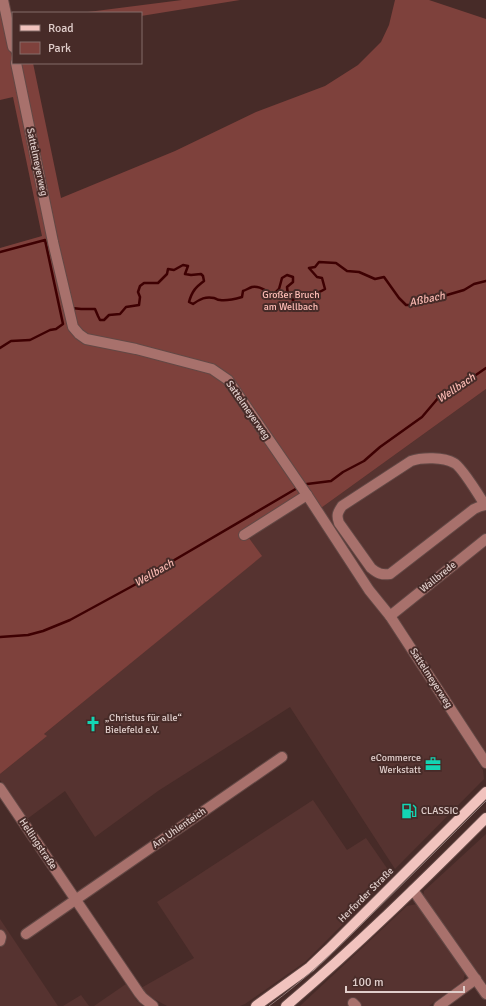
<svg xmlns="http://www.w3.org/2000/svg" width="486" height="1006" font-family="Signika,sans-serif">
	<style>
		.built { fill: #563330 }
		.green { fill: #7e413c }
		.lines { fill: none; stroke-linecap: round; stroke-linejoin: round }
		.stream { stroke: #3e0002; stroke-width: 2.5 }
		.minor-casing { stroke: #634845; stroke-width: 12 }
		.major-casing { stroke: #634845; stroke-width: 12 }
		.minor { stroke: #a8716c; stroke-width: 10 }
		.major { stroke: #f1c3be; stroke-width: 10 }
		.tram { stroke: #8e7774; stroke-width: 1 }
		.labels { text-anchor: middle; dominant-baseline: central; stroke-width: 4; stroke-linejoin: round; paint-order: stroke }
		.street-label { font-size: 10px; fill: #e0cecb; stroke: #472b28 }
		.park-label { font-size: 10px; fill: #febdb6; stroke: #472b28 }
		.poi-label { font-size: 10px; fill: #e0cecb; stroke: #472b28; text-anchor: start }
		.water-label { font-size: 11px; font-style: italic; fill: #f7b7b0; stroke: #472b28 }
	</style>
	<rect width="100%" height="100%" fill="#472b28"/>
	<g class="built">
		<path d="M 486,389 L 486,753 L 407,631 L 372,585 L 321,508 Z"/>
		<path d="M 305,500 L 387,619 L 483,770 L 484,779 L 395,869 L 290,707 L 158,791 L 95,837 L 65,791 L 27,819 L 0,780 L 0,774 L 46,736 L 44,734 L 261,556 L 249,538 Z"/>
		<path d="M 313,800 L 347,850 L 366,838 L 391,874 L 370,897 L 305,962 L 245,1004 L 240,1006 L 167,1006 L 154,999 L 148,995 L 141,988 L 194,958 L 157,902 Z"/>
		<path d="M 486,834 L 486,984 L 423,897 L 424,891 Z"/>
		<path d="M 417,904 L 465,974 L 463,981 L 429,1006 L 300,1006 L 407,906 Z"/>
		<path d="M 0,919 L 58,1006 L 0,1006 Z"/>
		<path d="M 126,984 L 137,1001 L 143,1006 L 94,1006 Z"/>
		<path d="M 81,995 L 89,1006 L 63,1006 Z"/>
	</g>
	<g class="green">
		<path d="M 182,0 L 240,0 L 141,16 L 141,13 L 80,13 Z"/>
		<path d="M 395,0 L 429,0 L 486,19 L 486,389 L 321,508 L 305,500 L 249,538 L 262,556 L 44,734 L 47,736 L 0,774 L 0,248 L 42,236 L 13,97 L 0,100 L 0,11 L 10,49 L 51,241 L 58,239 L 21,63 L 33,63 L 61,198 L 175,151 L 256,112 L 325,86 L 358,65 L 381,42 L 389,25 Z"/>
	</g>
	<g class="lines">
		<g class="stream">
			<path d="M 0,252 L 45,240 L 63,324 L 56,329 L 50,330 L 30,340 L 11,341 L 0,348"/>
			<path d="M 72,308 L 81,309 L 95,309 L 98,316 L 100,320 L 104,320 L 109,315 L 120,314 L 126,307 L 139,305 L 140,297 L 138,292 L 140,286 L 144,283 L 158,283 L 167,274 L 168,269 L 174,270 L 183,265 L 188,266 L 185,274 L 191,275 L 201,274 L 203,276 L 204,281 C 196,287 192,291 189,302 L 193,304 C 200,299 206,296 214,298 C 218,299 216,300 220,300 C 227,301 235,299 242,297 L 243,291 C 246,290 249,288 252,287 C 262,285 266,293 274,294 L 279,289 L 282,278 L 287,275 L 293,277 L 293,282 L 287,287 L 288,295 L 293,300 C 297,297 300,294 305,293 C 315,291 314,296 325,289 L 322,278 L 317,277 L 309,268 L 315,267 L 319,262 L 336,263 L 347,271 L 359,272 L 375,279 L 384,277 L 399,298 L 406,305 L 413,305 L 464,290 L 474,284 L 486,281"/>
			<path d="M 307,484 L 331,481 L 343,472 L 364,461 L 380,447 L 422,417 L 439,397 L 445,393 L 451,392 L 486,368"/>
			<path d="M 0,637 L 28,635 L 43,631 L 70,620 L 149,577 L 159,569 L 299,487"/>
		</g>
		<defs>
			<g id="minor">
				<path d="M 3,0 L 13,47"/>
				<path d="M 16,63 L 53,242 L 73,327 L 79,334 L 86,339 L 136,349 L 212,369 L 228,380 L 307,495 L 369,590 L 390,616 L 486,763"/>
				<path d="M 485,505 C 480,497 461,466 454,463 C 444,457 422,457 411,461 L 342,506 C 338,512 336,515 339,523 L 371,568 C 378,574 382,575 390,574 L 474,509 L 481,506 L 486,505"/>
				<path d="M 244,535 L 307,495"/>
				<path d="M 390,616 L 486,539"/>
				<path d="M 0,788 L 139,993 L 143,998 L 153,1006"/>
				<path d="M 413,890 L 486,994"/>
				<path d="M 26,934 L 282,757"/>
				<path d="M 0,935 L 1,937 L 0,941"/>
				<path d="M 353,1003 L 356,1006"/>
				<path d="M 439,1006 L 476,979"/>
			</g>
			<g id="major">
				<path d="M 256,1006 L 310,967 L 329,949 L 486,792"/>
				<path d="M 286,1006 C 356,947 421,883 486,818"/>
			</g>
		</defs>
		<use href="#minor" class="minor-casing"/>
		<use href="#major" class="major-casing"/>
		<use href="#minor" class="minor"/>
		<use href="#major" class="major"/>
		<path class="tram" d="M 269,1006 C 306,979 339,947 371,915 C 410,877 448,839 486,801"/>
	</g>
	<defs>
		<symbol id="church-bare" viewBox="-9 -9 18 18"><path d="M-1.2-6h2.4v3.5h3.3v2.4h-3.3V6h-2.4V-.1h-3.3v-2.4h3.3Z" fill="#13d5b3" stroke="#472b28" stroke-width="2.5" paint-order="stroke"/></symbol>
		<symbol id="office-bare" viewBox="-9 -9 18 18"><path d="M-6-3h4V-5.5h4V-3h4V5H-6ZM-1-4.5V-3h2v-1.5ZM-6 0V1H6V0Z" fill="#13d5b3" stroke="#472b28" stroke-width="2.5" paint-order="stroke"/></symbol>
		<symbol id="fuel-bare" viewBox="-9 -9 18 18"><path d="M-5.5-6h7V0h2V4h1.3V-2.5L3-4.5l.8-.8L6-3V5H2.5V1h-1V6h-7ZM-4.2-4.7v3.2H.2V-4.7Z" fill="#13d5b3" stroke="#472b28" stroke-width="2.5" paint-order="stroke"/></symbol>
	</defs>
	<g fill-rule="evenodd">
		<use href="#church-bare" x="82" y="713" width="22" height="22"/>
		<use href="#office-bare" x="422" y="753" width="22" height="22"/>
		<use href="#fuel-bare" x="398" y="800" width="22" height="22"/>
	</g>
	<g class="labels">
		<g class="street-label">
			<text transform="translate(37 162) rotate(78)">Sattelmeyerweg</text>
			<text transform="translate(248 410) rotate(55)">Sattelmeyerweg</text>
			<text transform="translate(438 577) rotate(-39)">Wallbrede</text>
			<text transform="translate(431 678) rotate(57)">Sattelmeyerweg</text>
			<text transform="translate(179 828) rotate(-35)">Am Uhlenteich</text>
			<text transform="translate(38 844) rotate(56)">Hellingstraße</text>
			<text transform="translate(366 895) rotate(-45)">Herforder Straße</text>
		</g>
		<g class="park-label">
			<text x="291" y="295">Großer Bruch<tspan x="291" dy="12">am Wellbach</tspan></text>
		</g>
		<g class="poi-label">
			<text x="105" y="718">„Christus für alle“<tspan x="105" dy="12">Bielefeld e.V.</tspan></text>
			<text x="421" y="758" text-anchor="end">eCommerce<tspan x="421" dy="12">Werkstatt</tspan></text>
			<text x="421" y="811">CLASSIC</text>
		</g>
		<g class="water-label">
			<text transform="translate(427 299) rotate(-12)">Aßbach</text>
			<text transform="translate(456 388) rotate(-34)">Wellbach</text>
			<text transform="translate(154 573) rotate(-30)">Wellbach</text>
		</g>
	</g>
	<rect x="12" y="12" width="130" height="52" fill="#472b28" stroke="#846c69"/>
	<rect x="20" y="25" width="20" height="6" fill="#f1c3be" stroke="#846c69"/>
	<text x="48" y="32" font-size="12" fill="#e0cecb">Road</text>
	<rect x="20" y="42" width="20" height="12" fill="#7e413c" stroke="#846c69"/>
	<text x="48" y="52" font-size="12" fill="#e0cecb">Park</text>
	<path d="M346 986v6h118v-6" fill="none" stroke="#e0cecb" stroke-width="2"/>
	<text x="352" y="986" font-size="12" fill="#e0cecb" stroke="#472b28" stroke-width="3" paint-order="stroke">100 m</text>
</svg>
